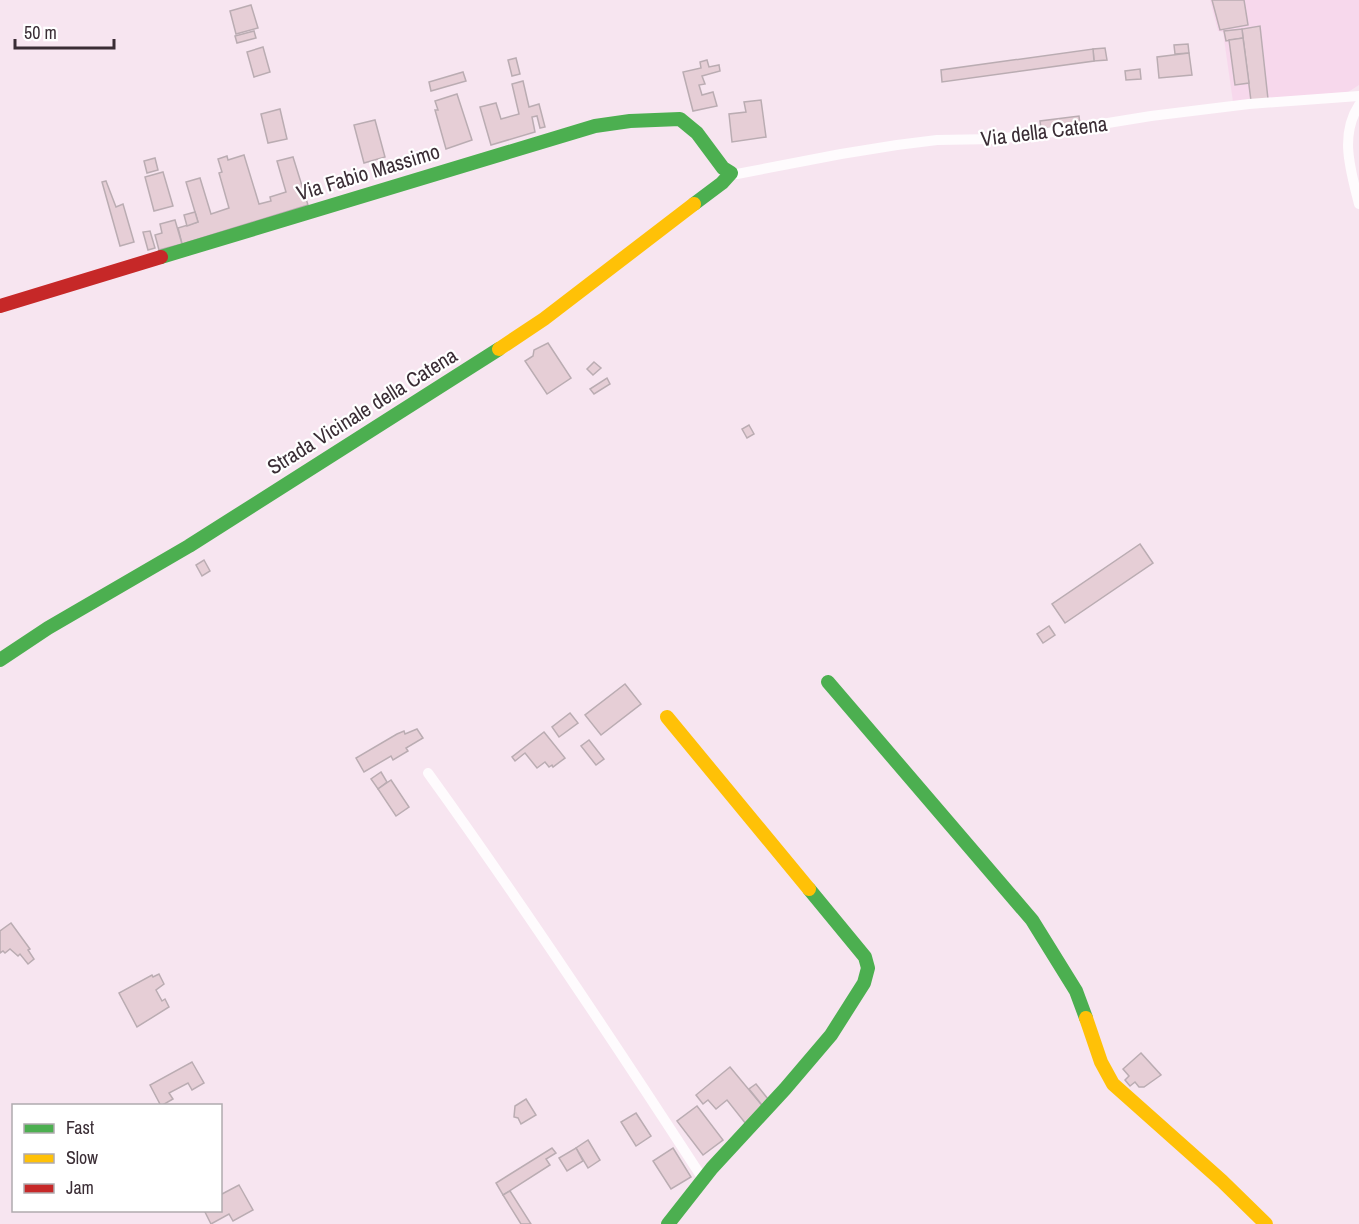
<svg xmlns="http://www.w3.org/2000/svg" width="1359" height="1224" font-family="'Archivo Narrow',sans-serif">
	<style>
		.built { fill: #f7d8ec }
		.building { fill: #e6ced6; stroke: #baacb2; stroke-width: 1.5 }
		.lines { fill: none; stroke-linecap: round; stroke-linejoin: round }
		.street { stroke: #fefbfd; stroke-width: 10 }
		.fast { stroke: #4caf50; stroke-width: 14 }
		.slow { stroke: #ffc107; stroke-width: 14 }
		.jam { stroke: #c62828; stroke-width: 14 }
		.labels { text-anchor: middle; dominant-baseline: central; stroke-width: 4.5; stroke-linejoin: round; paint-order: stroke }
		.street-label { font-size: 21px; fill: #3a2d35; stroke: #fff }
	</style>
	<rect width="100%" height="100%" fill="#f7e5f0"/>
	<path class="built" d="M 1210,0 L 1359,0 L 1359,85 L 1348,92 L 1233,102 L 1223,32 L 1218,31 Z"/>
	<g class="building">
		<path d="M 1212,0 L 1244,0 L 1248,25 L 1220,30 Z"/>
		<path d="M 251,5 L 258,28 L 236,34 L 230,11 Z"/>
		<path d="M 1260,26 L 1268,99 L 1251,101 L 1242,29 Z"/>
		<path d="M 1242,29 L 1243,38 L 1226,41 L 1224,31 Z"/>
		<path d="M 254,31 L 256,38 L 237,43 L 235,36 Z"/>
		<path d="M 1243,38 L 1249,83 L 1235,85 L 1229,40 Z"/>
		<path d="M 1188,44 L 1189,53 L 1175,54 L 1174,45 Z"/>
		<path d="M 263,47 L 270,72 L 254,77 L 247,52 Z"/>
		<path d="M 1105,48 L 1107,60 L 1094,61 L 1093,49 Z"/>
		<path d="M 1093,49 L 1094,61 L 942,82 L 941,70 Z"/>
		<path d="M 1189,53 L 1192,75 L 1159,78 L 1157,57 Z"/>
		<path d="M 516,58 L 520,74 L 512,76 L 508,60 Z"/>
		<path d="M 707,60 L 709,67 L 719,65 L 720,71 L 702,76 L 705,84 L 699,85 L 702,95 L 713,92 L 717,106 L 693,111 L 683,72 L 701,68 L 700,62 Z"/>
		<path d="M 1140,69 L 1141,79 L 1126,80 L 1125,71 Z"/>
		<path d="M 463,72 L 466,81 L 431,91 L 429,82 Z"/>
		<path d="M 523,81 L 529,107 L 539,104 L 545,127 L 540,128 L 537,116 L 532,117 L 535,132 L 491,145 L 480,107 L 496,103 L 501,119 L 519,114 L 512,84 Z"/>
		<path d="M 457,94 L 472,140 L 446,149 L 435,110 L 438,110 L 435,101 Z"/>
		<path d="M 761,100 L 766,137 L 732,142 L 729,114 L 746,112 L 744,102 Z"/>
		<path d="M 280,109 L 287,139 L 268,143 L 261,114 Z"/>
		<path d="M 1079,116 L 1080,124 L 1041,129 L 1040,121 Z"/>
		<path d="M 375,120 L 385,157 L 364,163 L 354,125 Z"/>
		<path d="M 244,155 L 259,204 L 271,201 L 270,197 L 286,192 L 277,161 L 293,157 L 308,205 L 182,244 L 178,228 L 198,222 L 186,182 L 200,178 L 211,214 L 229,208 L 219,173 L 222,172 L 218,159 L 227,156 L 228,160 Z"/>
		<path d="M 155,158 L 158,170 L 147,173 L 144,161 Z"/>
		<path d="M 163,172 L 173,206 L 154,211 L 145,177 Z"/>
		<path d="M 106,181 L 116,207 L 123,204 L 134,242 L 120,246 L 102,182 Z"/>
		<path d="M 195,212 L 198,222 L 187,226 L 184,215 Z"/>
		<path d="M 175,220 L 182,244 L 159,250 L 155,235 L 162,233 L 160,224 Z"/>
		<path d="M 150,231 L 155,248 L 148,250 L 143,232 Z"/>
		<path d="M 548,343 L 571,378 L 547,394 L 525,361 L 533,356 L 534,350 Z"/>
		<path d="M 594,362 L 601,368 L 593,375 L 587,369 Z"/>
		<path d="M 607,378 L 610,384 L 594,394 L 590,389 Z"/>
		<path d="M 749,425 L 754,434 L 747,438 L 742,429 Z"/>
		<path d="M 1140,544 L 1153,563 L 1065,623 L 1052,604 Z"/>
		<path d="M 204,560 L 210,571 L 202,576 L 196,565 Z"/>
		<path d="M 1049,626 L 1055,635 L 1043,643 L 1037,634 Z"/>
		<path d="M 625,684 L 641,704 L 601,735 L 585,715 Z"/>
		<path d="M 570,713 L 578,723 L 559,737 L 552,727 Z"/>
		<path d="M 417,729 L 423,738 L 406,748 L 408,751 L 393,760 L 391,756 L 364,772 L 356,758 L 397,734 L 404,731 L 405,734 Z"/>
		<path d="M 544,732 L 565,758 L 553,767 L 552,765 L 549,767 L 545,762 L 537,768 L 525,753 L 515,761 L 512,757 Z"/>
		<path d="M 589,740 L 604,759 L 596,765 L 581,746 Z"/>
		<path d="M 381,772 L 387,782 L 378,789 L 371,779 Z"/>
		<path d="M 391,780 L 409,807 L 396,816 L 378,789 Z"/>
		<path d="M 11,923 L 30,949 L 28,950 L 34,959 L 28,964 L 20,954 L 18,956 L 10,949 L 5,953 L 3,951 L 0,953 L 0,931 Z"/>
		<path d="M 159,974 L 164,984 L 156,990 L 162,1001 L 165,999 L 169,1007 L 137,1027 L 119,993 L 152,975 L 153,977 Z"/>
		<path d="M 1141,1053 L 1161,1075 L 1144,1087 L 1139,1087 L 1135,1082 L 1130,1086 L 1125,1080 L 1129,1076 L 1123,1069 Z"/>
		<path d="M 192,1062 L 204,1083 L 192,1090 L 188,1083 L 169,1093 L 173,1099 L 161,1106 L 150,1085 Z"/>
		<path d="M 730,1067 L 765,1109 L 746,1124 L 727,1100 L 716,1109 L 708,1100 L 703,1104 L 696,1095 Z"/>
		<path d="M 756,1084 L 768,1099 L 762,1105 L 749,1089 Z"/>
		<path d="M 526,1099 L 536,1115 L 521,1124 L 518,1118 L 514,1117 L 515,1106 Z"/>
		<path d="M 697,1106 L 723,1140 L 703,1155 L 677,1121 Z"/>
		<path d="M 636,1113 L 651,1136 L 636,1146 L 621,1122 Z"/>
		<path d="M 588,1140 L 600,1160 L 588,1168 L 576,1148 Z"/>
		<path d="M 552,1148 L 556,1153 L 546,1159 L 550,1165 L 503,1195 L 496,1183 Z"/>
		<path d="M 576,1148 L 583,1161 L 567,1171 L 559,1158 Z"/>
		<path d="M 673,1148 L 691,1177 L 671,1189 L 653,1161 Z"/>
		<path d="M 239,1185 L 253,1210 L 233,1221 L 229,1214 L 211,1224 L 204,1210 L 220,1210 L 220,1192 L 222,1194 Z"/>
		<path d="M 510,1191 L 531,1224 L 521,1224 L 503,1195 Z"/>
	</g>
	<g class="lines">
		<g class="street">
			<path d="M 1359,105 C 1339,136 1351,171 1359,204"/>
			<path d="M 731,173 L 737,174 L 841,154 L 897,145 L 937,140 L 995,139 L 1040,134 L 1151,116 L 1249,104 L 1359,96"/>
			<path d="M 428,773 C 524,906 614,1042 703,1179"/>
		</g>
		<g class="fast">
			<path d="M 161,257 L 595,126 L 630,121 L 680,119 L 697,133 L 723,168 L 731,173 L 722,183 L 694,204"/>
			<path d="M 0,660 L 48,628 L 189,546 L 499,349"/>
			<path d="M 828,682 L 1032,920 L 1076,991 L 1086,1018"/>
			<path d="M 668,1224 L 712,1168 L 785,1089 L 831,1035 L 864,983 L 868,968 L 865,957 L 809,889"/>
		</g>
		<g class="slow">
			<path d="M 499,349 L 544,319 L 694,204"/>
			<path d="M 667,717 L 809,889"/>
			<path d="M 1086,1018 L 1101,1062 L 1113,1084 L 1222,1181 L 1266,1224"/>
		</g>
		<path class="jam" d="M 0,306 L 161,257"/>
	</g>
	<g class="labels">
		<g class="street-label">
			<text transform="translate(1044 131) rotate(-7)">Via della Catena</text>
			<text transform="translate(368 172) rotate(-17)">Via Fabio Massimo</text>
			<text transform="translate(362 411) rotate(-32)">Strada Vicinale della Catena</text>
		</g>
	</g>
	<rect x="12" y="1104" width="210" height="108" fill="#ffffff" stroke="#b0abae" stroke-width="1.5"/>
	<rect x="24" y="1124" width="30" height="9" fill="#4caf50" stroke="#b0abae" stroke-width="1.5"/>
	<text x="66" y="1134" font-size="18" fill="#3a2d35">Fast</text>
	<rect x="24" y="1154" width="30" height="9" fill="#ffc107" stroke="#b0abae" stroke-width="1.5"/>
	<text x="66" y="1164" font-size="18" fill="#3a2d35">Slow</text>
	<rect x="24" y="1184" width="30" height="9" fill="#c62828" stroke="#b0abae" stroke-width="1.5"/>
	<text x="66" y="1194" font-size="18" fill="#3a2d35">Jam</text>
	<path d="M15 39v9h99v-9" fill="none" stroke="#3a2d35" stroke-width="3"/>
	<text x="24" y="39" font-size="18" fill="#3a2d35" stroke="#ffffff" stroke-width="4.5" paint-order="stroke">50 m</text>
</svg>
